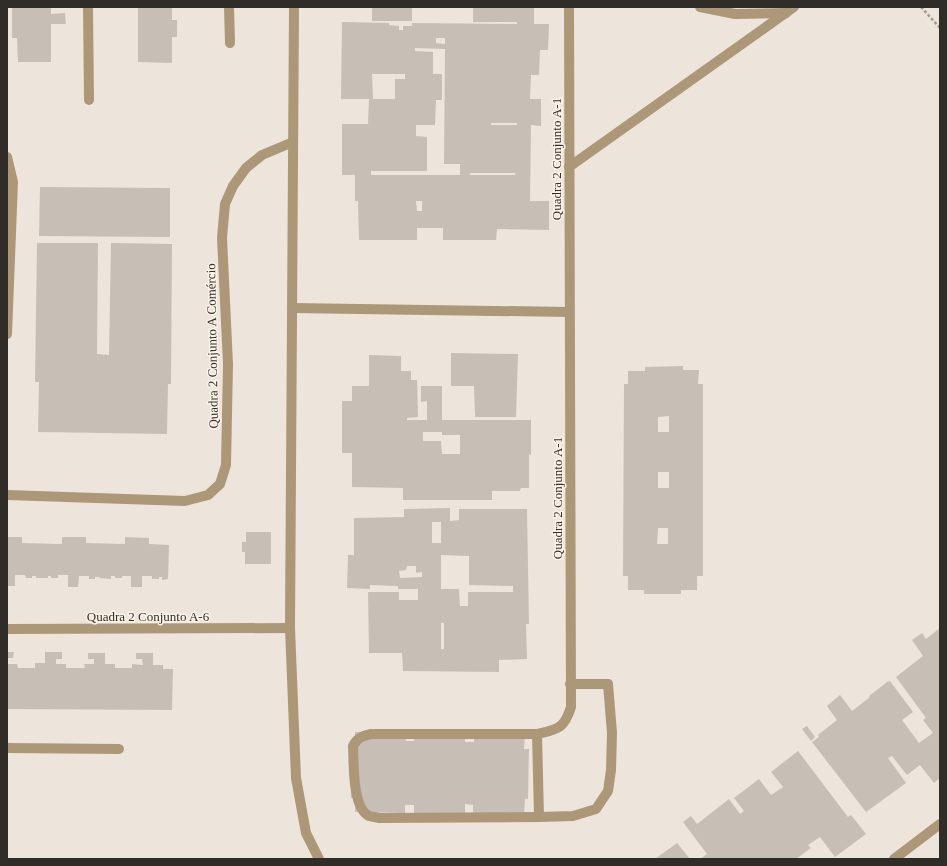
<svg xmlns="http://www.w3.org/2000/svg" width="947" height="866" font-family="'Times New Roman',serif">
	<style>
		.building { fill: #c7bfb5; fill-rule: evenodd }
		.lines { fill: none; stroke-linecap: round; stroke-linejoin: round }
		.path { stroke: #a49e96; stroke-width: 2.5; stroke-dasharray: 3 2; stroke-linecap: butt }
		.service { stroke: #ad9779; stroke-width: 10 }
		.minor { stroke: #ad9779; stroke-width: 10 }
		.labels { text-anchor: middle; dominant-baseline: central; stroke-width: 3; stroke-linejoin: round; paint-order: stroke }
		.street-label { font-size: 13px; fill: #302d29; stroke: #fbf2e8 }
	</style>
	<rect width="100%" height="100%" fill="#ede5db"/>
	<g class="building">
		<path d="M 12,7 L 51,7 L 51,14 L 65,13 L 66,24 L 51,24 L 51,62 L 18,62 L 17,38 L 12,38 Z"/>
		<path d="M 138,7 L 172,7 L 172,20 L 177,20 L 177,37 L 172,37 L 172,63 L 138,62 Z"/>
		<rect x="372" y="7" width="40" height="14"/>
		<path d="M 473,7 L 534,7 L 534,24 L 549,24 L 548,50 L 540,50 L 539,75 L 531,75 L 530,99 L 541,99 L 541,126 L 531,125 L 530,201 L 549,201 L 549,230 L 497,229 L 496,240 L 443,240 L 443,228 L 417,228 L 417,240 L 359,240 L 358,201 L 355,201 L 355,175 L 342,175 L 342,124 L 368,124 L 369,99 L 341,99 L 342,22 L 389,23 L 389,25 L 399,26 L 399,30 L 403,30 L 403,26 L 412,26 L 412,23 L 517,24 L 517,22 L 473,22 ZM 436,38 L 445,38 L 445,44 L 436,43 ZM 415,48 L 445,49 L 444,164 L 460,164 L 460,175 L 371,175 L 371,171 L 427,171 L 427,137 L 416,136 L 416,125 L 435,125 L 436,100 L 442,100 L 442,74 L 433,74 L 433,52 L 415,51 ZM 372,74 L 405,74 L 405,79 L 395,79 L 395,99 L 373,99 ZM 491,123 L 517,123 L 517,125 L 491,125 ZM 470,173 L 515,173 L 515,175 L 470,175 ZM 416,201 L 422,201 L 422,211 L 417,211 Z"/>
		<path d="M 40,187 L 170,188 L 170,237 L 39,236 Z"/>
		<path d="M 37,243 L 98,243 L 97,354 L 109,355 L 111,243 L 172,244 L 171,384 L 168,384 L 167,434 L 38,432 L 39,382 L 35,382 Z"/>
		<path d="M 451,353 L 518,354 L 516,417 L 475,417 L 474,386 L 451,386 Z"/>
		<path d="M 369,355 L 401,356 L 401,371 L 411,371 L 411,380 L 417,380 L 418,417 L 407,418 L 407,420 L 427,420 L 427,401 L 421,402 L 421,386 L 442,386 L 442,420 L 531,420 L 531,455 L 529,454 L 529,488 L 521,488 L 520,491 L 492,491 L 492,500 L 403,500 L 403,488 L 352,487 L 352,453 L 342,453 L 342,401 L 352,401 L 352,386 L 369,386 ZM 423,432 L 442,432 L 442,435 L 460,435 L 460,454 L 442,454 L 441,441 L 423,441 Z"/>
		<path d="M 683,366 L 683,370 L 699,370 L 698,384 L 703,384 L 703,576 L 697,576 L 697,590 L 681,590 L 681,594 L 644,594 L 644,590 L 628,590 L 628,576 L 623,576 L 624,384 L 628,384 L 628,371 L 645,371 L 645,367 ZM 669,416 L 669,432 L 658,432 L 658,417 ZM 658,472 L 669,472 L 669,488 L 658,488 ZM 658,528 L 668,528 L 668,544 L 657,544 Z"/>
		<path d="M 450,508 L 450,521 L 459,520 L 459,509 L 527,509 L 529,624 L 526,624 L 527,659 L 499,660 L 499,672 L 403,671 L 402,653 L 369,653 L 368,592 L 399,592 L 399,600 L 418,600 L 418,589 L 398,589 L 398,586 L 370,585 L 370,589 L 347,588 L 348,555 L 354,555 L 354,518 L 404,517 L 404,509 ZM 432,522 L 441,522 L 441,543 L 432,543 ZM 441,555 L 469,556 L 469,585 L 513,586 L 513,592 L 468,592 L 468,606 L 460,606 L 459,589 L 441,589 ZM 407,566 L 416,566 L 416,573 L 422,572 L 422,577 L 400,578 L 399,571 L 406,570 ZM 441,623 L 444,623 L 444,649 L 441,649 Z"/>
		<path d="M 246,532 L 271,532 L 271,564 L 245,564 L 245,552 L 242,552 L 242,542 L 246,542 Z"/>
		<path d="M 7,537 L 22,537 L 22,543 L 62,544 L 62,537 L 86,537 L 86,543 L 125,544 L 125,537 L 149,538 L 149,544 L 169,545 L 168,579 L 162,580 L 162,577 L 159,577 L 159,579 L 152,579 L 152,576 L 142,576 L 142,587 L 131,587 L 131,576 L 122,576 L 122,578 L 115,578 L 115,576 L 111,576 L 111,579 L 99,578 L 100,577 L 95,577 L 95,579 L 89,579 L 89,576 L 79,576 L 78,587 L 68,587 L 68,575 L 58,575 L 58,578 L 51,578 L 51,576 L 48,576 L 48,578 L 36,578 L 36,576 L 32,576 L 32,578 L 26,578 L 25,575 L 15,575 L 15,586 L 7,586 Z"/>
		<path d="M 940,628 L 940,778 L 934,783 L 920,765 L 907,775 L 892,756 L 888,758 L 906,783 L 866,812 L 812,742 L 819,737 L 818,735 L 837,720 L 827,706 L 840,695 L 852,711 L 870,697 L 869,696 L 887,682 L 890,681 L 913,712 L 902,720 L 919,743 L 933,733 L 923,720 L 926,718 L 896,677 L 923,656 L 912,640 L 922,633 L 926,639 Z"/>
		<path d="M 7,652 L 14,652 L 13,658 L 7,658 Z"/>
		<path d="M 45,652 L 62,652 L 62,659 L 56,659 L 56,664 L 66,664 L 66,668 L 85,668 L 84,664 L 94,664 L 94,659 L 88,659 L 88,653 L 105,653 L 105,664 L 115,664 L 115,668 L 132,668 L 132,664 L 143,665 L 142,659 L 136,659 L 136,653 L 153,653 L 153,665 L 163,665 L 163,669 L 173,669 L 172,710 L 7,709 L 7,664 L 17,664 L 18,668 L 35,668 L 35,663 L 45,663 Z"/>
		<path d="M 807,726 L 815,737 L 811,741 L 802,729 Z"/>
		<path d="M 355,732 L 406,733 L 406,741 L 414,741 L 414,732 L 465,733 L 465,742 L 474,742 L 474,733 L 525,734 L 524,749 L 529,749 L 528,799 L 525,799 L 524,814 L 473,813 L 473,805 L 465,804 L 465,814 L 414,813 L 414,805 L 405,805 L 405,813 L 355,812 L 355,798 L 351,798 L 351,748 L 355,748 Z"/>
		<path d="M 798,751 L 848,817 L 851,815 L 866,834 L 835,857 L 820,837 L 808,845 L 811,848 L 796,859 L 700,859 L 707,854 L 683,822 L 691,816 L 697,824 L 729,799 L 740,814 L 744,811 L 734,798 L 759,779 L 771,795 L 783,787 L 771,772 Z"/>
		<path d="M 677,843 L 690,859 L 655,859 Z"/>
	</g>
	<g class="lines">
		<path class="path" d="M 921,7 L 940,28"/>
		<path class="service" d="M 229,7 L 230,43"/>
		<g class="minor">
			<path d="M 88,7 L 89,100"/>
			<path d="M 294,7 L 290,628 L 296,778 L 306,833 L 319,859"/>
			<path d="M 700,7 L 735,14 L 786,13"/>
			<path d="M 7,157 L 13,182 L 7,334"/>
			<path d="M 569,167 L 794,7"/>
			<path d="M 292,308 L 569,312"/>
			<path d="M 7,495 L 185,501 L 208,495 L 220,484 L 226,465 L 228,364 L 222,238 L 225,204 L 233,186 L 246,168 L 262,155 L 293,142"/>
			<path d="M 7,629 L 290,628"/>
			<path d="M 537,734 L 539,817 L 573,816 L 596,809 L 608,791 L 611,770 L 612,733 L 608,684 L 570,684"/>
			<path d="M 7,748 L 119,749"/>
			<path d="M 539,817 L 379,818 C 376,817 372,817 369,816 C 352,807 354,764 353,746 C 357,738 362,736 371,734 L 537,734 C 558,729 564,729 571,707 L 569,7"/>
			<path d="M 894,859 L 940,824"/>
		</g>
	</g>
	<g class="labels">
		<g class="street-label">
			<text transform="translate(556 159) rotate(-90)">Quadra 2 Conjunto A-1</text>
			<text transform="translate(212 346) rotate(-91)">Quadra 2 Conjunto A Comércio</text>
			<text transform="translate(557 498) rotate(-90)">Quadra 2 Conjunto A-1</text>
			<text x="148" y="616">Quadra 2 Conjunto A-6</text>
		</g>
	</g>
	<rect width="947" height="866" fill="none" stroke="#302d29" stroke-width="16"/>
</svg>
